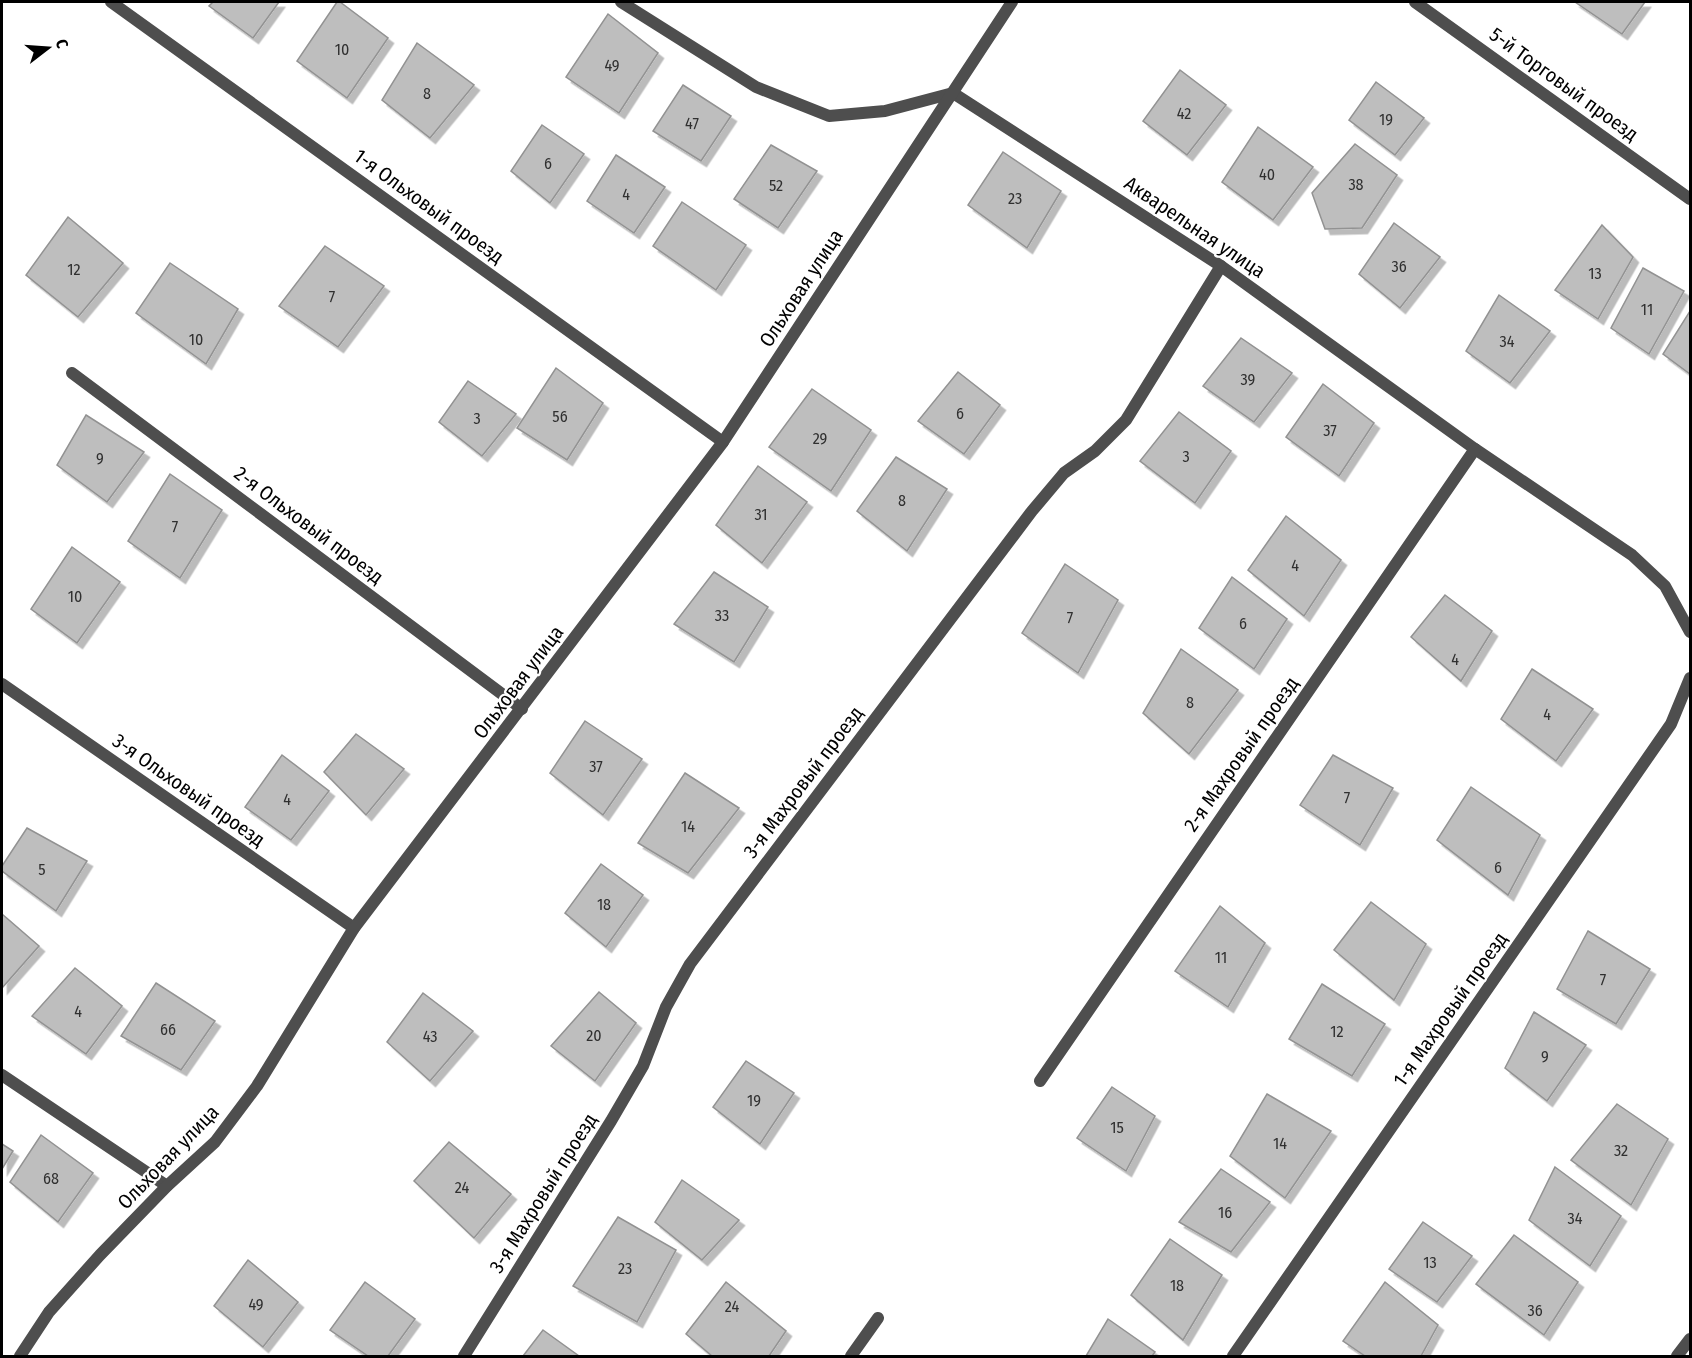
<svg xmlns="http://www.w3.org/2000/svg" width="1692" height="1358" font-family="'Fira Sans Condensed',sans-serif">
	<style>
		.building { fill: #bebebe; stroke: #929292; stroke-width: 1.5; filter: url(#shadow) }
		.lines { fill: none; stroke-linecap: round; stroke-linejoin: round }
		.minor { stroke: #4e4e4e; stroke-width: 12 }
		.labels { text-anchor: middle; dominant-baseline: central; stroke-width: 4.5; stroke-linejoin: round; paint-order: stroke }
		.number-label { font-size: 16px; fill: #303030 }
		.street-label { font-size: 20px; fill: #000; stroke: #fff }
	</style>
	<defs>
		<filter id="shadow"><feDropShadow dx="5.5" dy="5.5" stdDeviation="0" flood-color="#0004"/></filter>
	</defs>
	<rect width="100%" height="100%" fill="#fff"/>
	<g class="building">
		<path d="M 213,2 L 279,2 L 253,38 L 209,6 Z"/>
		<path d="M 337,2 L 340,2 L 388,38 L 347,98 L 297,61 Z"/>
		<path d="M 1575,2 L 1645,2 L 1622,34 Z"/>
		<path d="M 608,14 L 658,53 L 619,113 L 566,77 Z"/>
		<path d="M 417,43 L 474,85 L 430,138 L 382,100 Z"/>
		<path d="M 1180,70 L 1226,105 L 1187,155 L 1143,121 Z"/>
		<path d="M 1376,82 L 1424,118 L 1395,155 L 1349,120 Z"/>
		<path d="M 683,85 L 731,116 L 701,161 L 653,131 Z"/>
		<path d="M 542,125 L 584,154 L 550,203 L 511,171 Z"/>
		<path d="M 1258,127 L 1313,167 L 1273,220 L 1222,182 Z"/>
		<path d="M 1355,144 L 1397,175 L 1362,228 L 1325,229 L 1312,193 Z"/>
		<path d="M 771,145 L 817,171 L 778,228 L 734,199 Z"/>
		<path d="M 1003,152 L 1061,191 L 1027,248 L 968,205 Z"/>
		<path d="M 616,155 L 665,187 L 634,233 L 587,201 Z"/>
		<path d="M 682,202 L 746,245 L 716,290 L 653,246 Z"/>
		<path d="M 68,217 L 123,263 L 78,317 L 26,275 Z"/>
		<path d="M 1394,223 L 1440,257 L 1400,308 L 1359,274 Z"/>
		<path d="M 1602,225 L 1633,257 L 1598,319 L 1555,290 Z"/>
		<path d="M 325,246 L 384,286 L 338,347 L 279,306 Z"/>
		<path d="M 170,263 L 238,309 L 206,364 L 136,313 Z"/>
		<path d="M 1643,268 L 1684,291 L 1649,354 L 1611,328 Z"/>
		<path d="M 1499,295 L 1550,331 L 1510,383 L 1466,351 Z"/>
		<path d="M 1690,311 L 1690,374 L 1663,354 Z"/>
		<path d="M 1241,338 L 1292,373 L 1254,422 L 1203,386 Z"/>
		<path d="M 556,368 L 603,403 L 567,460 L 517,428 Z"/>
		<path d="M 958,372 L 1000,405 L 964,454 L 918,421 Z"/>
		<path d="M 468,381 L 516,414 L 482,456 L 439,422 Z"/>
		<path d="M 1323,384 L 1374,423 L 1339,476 L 1286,437 Z"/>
		<path d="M 812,389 L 871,430 L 831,491 L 769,447 Z"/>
		<path d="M 1179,412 L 1231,451 L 1195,503 L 1140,461 Z"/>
		<path d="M 86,415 L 144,452 L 107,502 L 57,465 Z"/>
		<path d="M 896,457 L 947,489 L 907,551 L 857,511 Z"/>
		<path d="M 758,466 L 807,502 L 762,563 L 716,525 Z"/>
		<path d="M 170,474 L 222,510 L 180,578 L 128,541 Z"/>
		<path d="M 1286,516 L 1341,560 L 1304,616 L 1248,570 Z"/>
		<path d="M 72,547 L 120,582 L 77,643 L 31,609 Z"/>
		<path d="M 1065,564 L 1118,600 L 1078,673 L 1022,633 Z"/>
		<path d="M 714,572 L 768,607 L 734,662 L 674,624 Z"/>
		<path d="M 1232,577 L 1287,619 L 1254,669 L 1199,628 Z"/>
		<path d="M 1445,595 L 1492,631 L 1461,681 L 1411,637 Z"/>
		<path d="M 1181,649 L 1238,690 L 1189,754 L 1143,713 Z"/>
		<path d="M 1532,669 L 1593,709 L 1556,761 L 1501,719 Z"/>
		<path d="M 585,721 L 642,759 L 603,815 L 550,773 Z"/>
		<path d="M 356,734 L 404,769 L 366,815 L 324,772 Z"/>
		<path d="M 282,755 L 329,791 L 291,840 L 245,807 Z"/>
		<path d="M 1333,755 L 1393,788 L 1360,845 L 1300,805 Z"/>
		<path d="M 685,773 L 739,808 L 688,873 L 638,843 Z"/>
		<path d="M 1471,787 L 1540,835 L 1508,895 L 1437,840 Z"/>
		<path d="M 27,828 L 87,861 L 56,911 L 2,871 L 2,866 Z"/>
		<path d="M 601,864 L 643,895 L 606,947 L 565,913 Z"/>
		<path d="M 1371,902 L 1426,944 L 1394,1000 L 1334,950 Z"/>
		<path d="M 1220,906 L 1265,943 L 1228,1007 L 1175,971 Z"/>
		<path d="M 2,914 L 39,946 L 2,988 Z"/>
		<path d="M 1588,931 L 1650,969 L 1616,1024 L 1557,989 Z"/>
		<path d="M 75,968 L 122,1006 L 86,1054 L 32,1016 Z"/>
		<path d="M 156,983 L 215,1021 L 181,1070 L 121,1036 Z"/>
		<path d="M 1322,984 L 1385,1024 L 1352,1076 L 1289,1039 Z"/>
		<path d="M 599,992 L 636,1023 L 595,1081 L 551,1046 Z"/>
		<path d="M 423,993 L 473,1031 L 430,1081 L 387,1042 Z"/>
		<path d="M 1534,1012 L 1586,1045 L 1547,1101 L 1505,1068 Z"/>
		<path d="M 746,1061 L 794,1093 L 760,1144 L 713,1107 Z"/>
		<path d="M 1112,1087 L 1155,1116 L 1126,1171 L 1077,1138 Z"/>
		<path d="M 1267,1094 L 1331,1131 L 1285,1198 L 1230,1156 Z"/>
		<path d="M 1617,1104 L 1668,1139 L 1631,1205 L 1571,1160 Z"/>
		<path d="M 41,1135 L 93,1173 L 58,1222 L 10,1182 Z"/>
		<path d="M 449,1142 L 511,1194 L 474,1238 L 414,1181 Z"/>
		<path d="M 2,1144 L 13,1151 L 2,1169 Z"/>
		<path d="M 1555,1167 L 1621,1216 L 1590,1266 L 1529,1220 Z"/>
		<path d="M 1221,1169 L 1270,1202 L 1231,1252 L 1179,1222 Z"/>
		<path d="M 682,1180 L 739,1220 L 702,1260 L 655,1222 Z"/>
		<path d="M 618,1217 L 676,1250 L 637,1322 L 573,1286 Z"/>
		<path d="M 1423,1222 L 1472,1256 L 1437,1302 L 1389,1269 Z"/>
		<path d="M 1514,1235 L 1578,1282 L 1544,1335 L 1476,1284 Z"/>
		<path d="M 1170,1239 L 1222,1275 L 1183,1340 L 1131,1295 Z"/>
		<path d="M 248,1260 L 298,1302 L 263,1347 L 214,1306 Z"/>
		<path d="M 365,1282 L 415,1319 L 388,1356 L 368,1356 L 330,1330 Z"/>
		<path d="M 726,1282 L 786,1331 L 769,1356 L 712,1356 L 686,1334 Z"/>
		<path d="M 1385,1282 L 1438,1325 L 1421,1356 L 1365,1356 L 1343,1341 Z"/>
		<path d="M 1108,1319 L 1155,1352 L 1152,1356 L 1086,1356 Z"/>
		<path d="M 543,1330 L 579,1356 L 523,1356 Z"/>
	</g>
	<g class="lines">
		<g class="minor">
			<path d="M 111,2 L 723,442"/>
			<path d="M 621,2 L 756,87 L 829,116 L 885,111 L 953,93 L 1221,266 L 1475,449 L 1632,555 L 1665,586 L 1690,632"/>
			<path d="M 1415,2 L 1690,199"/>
			<path d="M 72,373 L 522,709"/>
			<path d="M 2,684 L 354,928"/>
			<path d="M 2,1075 L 167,1186"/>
			<path d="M 1040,1081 L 1475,449"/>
			<path d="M 20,1356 L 49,1312 L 100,1255 L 167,1186 L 215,1142 L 257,1086 L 354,928 L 723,442 L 1012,2"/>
			<path d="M 464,1356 L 611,1121 L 643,1066 L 666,1007 L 690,964 L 1032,511 L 1064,473 L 1095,451 L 1126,420 L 1221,266"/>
			<path d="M 851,1356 L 878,1318"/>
			<path d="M 1233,1356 L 1671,724 L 1690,678"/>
			<path d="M 1677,1356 L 1690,1339"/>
		</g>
	</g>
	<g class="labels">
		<g class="number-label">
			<text x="342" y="49">10</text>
			<text x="612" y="65">49</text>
			<text x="427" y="93">8</text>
			<text x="1184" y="113">42</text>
			<text x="1386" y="119">19</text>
			<text x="692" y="123">47</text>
			<text x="548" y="163">6</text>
			<text x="1267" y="174">40</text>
			<text x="1356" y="184">38</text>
			<text x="776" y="185">52</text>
			<text x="626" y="194">4</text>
			<text x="1015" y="198">23</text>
			<text x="1399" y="266">36</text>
			<text x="74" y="269">12</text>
			<text x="1595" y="273">13</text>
			<text x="332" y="296">7</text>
			<text x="1647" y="309">11</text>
			<text x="196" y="339">10</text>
			<text x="1507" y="341">34</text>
			<text x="1248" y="379">39</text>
			<text x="960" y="413">6</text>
			<text x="560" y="416">56</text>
			<text x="477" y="418">3</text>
			<text x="1330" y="430">37</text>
			<text x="820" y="438">29</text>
			<text x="1186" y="456">3</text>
			<text x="100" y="458">9</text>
			<text x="902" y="500">8</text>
			<text x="761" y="514">31</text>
			<text x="175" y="526">7</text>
			<text x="1295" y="565">4</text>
			<text x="75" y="596">10</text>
			<text x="722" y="615">33</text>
			<text x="1070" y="617">7</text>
			<text x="1243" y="623">6</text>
			<text x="1455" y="659">4</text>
			<text x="1190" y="702">8</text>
			<text x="1547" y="714">4</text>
			<text x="596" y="766">37</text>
			<text x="1347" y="797">7</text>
			<text x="287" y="799">4</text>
			<text x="688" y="826">14</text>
			<text x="1498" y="867">6</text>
			<text x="42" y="869">5</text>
			<text x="604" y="904">18</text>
			<text x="1221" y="957">11</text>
			<text x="1603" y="979">7</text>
			<text x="78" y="1011">4</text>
			<text x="168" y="1029">66</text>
			<text x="1337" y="1031">12</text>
			<text x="594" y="1035">20</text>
			<text x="430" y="1036">43</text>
			<text x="1545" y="1056">9</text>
			<text x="754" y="1100">19</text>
			<text x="1117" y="1127">15</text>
			<text x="1280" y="1143">14</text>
			<text x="1621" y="1150">32</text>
			<text x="51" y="1178">68</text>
			<text x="462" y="1187">24</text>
			<text x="1225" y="1212">16</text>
			<text x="1575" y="1218">34</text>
			<text x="1430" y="1262">13</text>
			<text x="625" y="1268">23</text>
			<text x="1177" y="1285">18</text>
			<text x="256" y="1304">49</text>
			<text x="732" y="1306">24</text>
			<text x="1535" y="1310">36</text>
		</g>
		<g class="street-label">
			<text transform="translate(1564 84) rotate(36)">5-й Торговый проезд</text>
			<text transform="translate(429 206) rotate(36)">1-я Ольховый проезд</text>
			<text transform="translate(1195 227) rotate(34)">Акварельная улица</text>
			<text transform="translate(801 288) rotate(-57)">Ольховая улица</text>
			<text transform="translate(309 525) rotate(37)">2-я Ольховый проезд</text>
			<text transform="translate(518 682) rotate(-53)">Ольховая улица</text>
			<text transform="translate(1241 754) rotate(-55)">2-я Махровый проезд</text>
			<text transform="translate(803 782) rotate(-53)">3-я Махровый проезд</text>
			<text transform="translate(189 790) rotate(35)">3-я Ольховый проезд</text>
			<text transform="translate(1450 1009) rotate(-55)">1-я Махровый проезд</text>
			<text transform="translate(168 1157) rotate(-46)">Ольховая улица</text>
			<text transform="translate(543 1193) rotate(-58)">3-я Махровый проезд</text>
		</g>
	</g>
	<rect width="1692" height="1358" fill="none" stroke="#000000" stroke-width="6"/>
	<g transform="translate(48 48) rotate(73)" stroke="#ffffff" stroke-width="4.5" paint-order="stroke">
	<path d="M0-4.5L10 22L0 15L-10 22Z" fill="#000000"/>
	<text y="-9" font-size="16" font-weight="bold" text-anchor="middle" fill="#000000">С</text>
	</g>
</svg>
